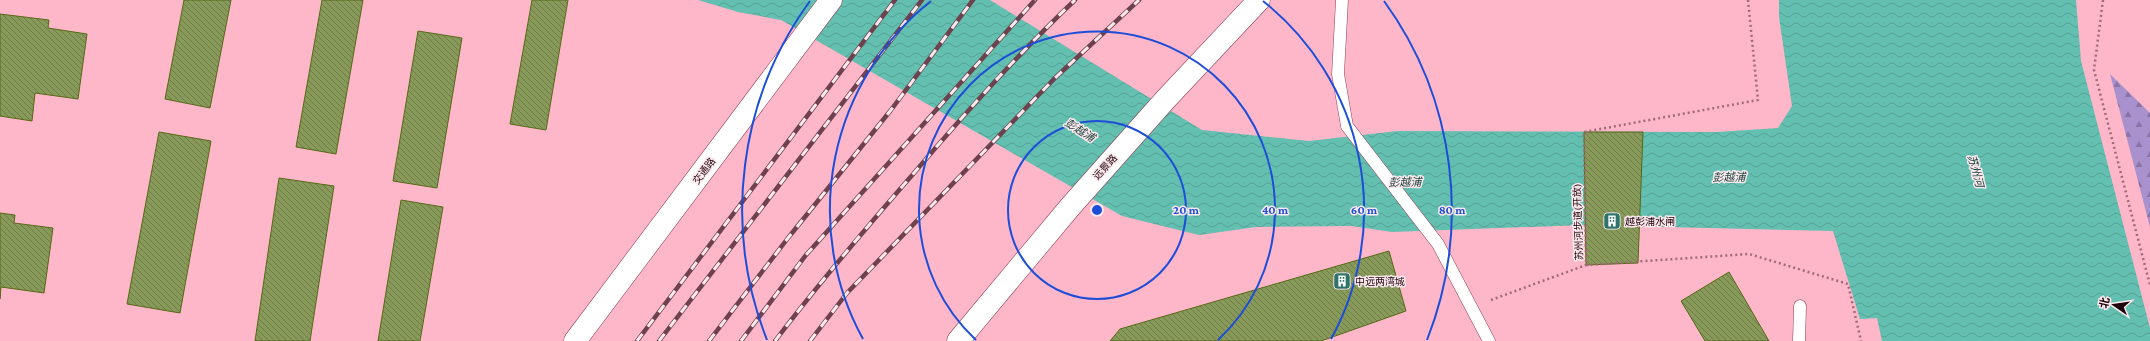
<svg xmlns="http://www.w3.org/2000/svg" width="2150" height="341" font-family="'Crimson Pro','Noto Sans SC',serif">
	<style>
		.forest { fill: url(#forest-firs) }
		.water { fill: url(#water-waves) }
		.building { fill: url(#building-back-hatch); stroke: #566916 }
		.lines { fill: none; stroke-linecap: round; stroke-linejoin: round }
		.service-casing { stroke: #8b3e56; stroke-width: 13 }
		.tertiary-casing { stroke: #8b3e56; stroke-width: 23 }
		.secondary-casing { stroke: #8b3e56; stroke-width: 23 }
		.path { stroke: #9f6a79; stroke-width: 2.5; stroke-dasharray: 2 3; stroke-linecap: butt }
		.service { stroke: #fff; stroke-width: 12 }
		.tertiary { stroke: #fff; stroke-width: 22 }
		.secondary { stroke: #fff; stroke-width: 22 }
		.rail-casing { stroke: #6d414e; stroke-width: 4.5 }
		.rail { stroke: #fce9ed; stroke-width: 3; stroke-dasharray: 9; stroke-linecap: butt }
		.ring { fill: none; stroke: #1d4ed8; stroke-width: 2 }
		.labels { text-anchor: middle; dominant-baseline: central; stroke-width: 3; stroke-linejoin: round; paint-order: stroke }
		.street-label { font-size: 10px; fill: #1e020b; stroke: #fce9ed }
		.poi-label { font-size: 10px; fill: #1e020b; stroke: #fce9ed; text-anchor: start }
		.water-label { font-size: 11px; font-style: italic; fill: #133e38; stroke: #fce9ed }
		.centre { fill: #1d4ed8; stroke: #fce9ed; stroke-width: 2 }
		.ring-label { font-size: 12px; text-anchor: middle; font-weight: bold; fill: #1d4ed8; stroke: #fce9ed; stroke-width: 3; stroke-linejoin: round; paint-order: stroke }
	</style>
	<defs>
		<pattern id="forest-firs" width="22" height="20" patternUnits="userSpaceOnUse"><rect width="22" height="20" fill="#a991ce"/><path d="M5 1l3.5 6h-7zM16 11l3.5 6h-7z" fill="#8974a5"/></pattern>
		<pattern id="water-waves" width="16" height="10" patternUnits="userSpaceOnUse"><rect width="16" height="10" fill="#63bfb0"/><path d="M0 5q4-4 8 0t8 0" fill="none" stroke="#56a296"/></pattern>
		<pattern id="building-back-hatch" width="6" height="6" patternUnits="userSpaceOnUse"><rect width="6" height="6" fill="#889a5a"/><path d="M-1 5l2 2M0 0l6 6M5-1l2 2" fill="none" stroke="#6f7b49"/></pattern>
	</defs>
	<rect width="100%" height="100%" fill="#feb6c9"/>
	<path class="forest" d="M 2110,74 L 2150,113 L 2150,227 Z"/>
	<path class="water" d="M 698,0 L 990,0 L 1202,130 L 1309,141 L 1398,131 L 1717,132 L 1778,128 L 1792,106 L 1779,17 L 1779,0 L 2076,0 L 2081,61 L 2150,328 L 2150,341 L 1882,341 L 1877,318 L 1860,319 L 1833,231 L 1584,225 L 1392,232 L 1352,226 L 1256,227 L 1199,235 L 1122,216 L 781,20 L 738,12 Z"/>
	<g class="building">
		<path d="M 184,0 L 231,0 L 210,108 L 165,99 Z"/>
		<path d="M 322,0 L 363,0 L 336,154 L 296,147 Z"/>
		<path d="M 532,0 L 568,0 L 546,130 L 510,124 Z"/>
		<path d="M 0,14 L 49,20 L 48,28 L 87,34 L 78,99 L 35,93 L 32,121 L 0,116 Z"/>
		<path d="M 418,31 L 462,38 L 437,188 L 393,181 Z"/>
		<path d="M 159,132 L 211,141 L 180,313 L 127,304 Z"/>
		<path d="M 1584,132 L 1643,132 L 1638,263 L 1586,265 Z"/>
		<path d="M 279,178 L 334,186 L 310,341 L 255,341 Z"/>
		<path d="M 401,200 L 443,207 L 420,341 L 378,341 Z"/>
		<path d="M 0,213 L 15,215 L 14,223 L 53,228 L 44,293 L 1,287 L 0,299 Z"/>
		<path d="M 1389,251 L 1406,311 L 1321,341 L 1110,341 L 1120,329 Z"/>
		<path d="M 1729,272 L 1769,341 L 1705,341 L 1681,301 Z"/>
	</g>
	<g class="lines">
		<defs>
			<g id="service">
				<path d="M 1342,0 L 1338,74 L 1347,126 L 1438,244 L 1489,341"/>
				<path d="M 1799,341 L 1800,306"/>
			</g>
			<path id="tertiary" d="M 958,341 L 1070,207 L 1165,100 L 1259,0"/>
			<path id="secondary" d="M 575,341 L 831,0"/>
		</defs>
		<use href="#service" class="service-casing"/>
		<use href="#tertiary" class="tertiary-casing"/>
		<use href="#secondary" class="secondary-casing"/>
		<g class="path">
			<path d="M 1748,0 L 1758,100 L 1584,132 L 1586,265 L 1749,254 L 1848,284 L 1861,341"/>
			<path d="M 2103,0 L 2094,70 L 2150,285"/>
			<path d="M 1491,300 L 1586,265"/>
		</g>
		<use href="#service" class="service"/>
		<use href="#tertiary" class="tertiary"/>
		<use href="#secondary" class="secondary"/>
		<defs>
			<g id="rail">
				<path d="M 637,341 L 895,0"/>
				<path d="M 659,341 L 922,0"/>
				<path d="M 709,341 L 788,238 L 891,110 L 973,0"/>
				<path d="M 741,341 L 806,255 L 1035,0"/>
				<path d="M 775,341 C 819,283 866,228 914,173 C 965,113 1018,54 1075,0"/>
				<path d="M 810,341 L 847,293 L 1055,78 L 1139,0"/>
			</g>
		</defs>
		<use href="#rail" class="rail-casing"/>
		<use href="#rail" class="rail"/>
	</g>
	<g class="ring">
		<circle cx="1097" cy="210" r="89"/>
		<path d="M976 340A178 178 0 1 1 1218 340"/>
		<path d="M863 339A267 267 0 0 1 931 1M1263 1A267 267 0 0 1 1331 339"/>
		<path d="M767 340A355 355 0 0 1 810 1M1384 1A355 355 0 0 1 1427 340"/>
	</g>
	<defs>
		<symbol id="building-square" viewBox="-11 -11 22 22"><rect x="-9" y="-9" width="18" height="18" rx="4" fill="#2d7369" stroke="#fce9ed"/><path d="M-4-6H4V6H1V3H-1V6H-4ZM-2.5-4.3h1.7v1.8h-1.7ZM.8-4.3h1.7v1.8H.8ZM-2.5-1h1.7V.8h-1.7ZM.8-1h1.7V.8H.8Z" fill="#fff"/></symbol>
	</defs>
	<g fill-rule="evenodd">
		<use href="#building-square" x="1602" y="211" width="20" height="20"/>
		<use href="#building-square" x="1332" y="271" width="20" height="20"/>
	</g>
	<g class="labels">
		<g class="street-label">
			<text transform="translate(1105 167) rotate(-48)">远景路</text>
			<text transform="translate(704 171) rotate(-53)">交通路</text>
			<text transform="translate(1578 222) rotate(-92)">苏州河步道(开放)</text>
		</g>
		<g class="poi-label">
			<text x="1625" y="221">越彭浦水闸</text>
			<text x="1355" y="281">中远两湾城</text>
		</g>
		<g class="water-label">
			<text transform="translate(1080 130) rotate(32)">彭越浦</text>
			<text transform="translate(1976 171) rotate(75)">苏州河</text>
			<text transform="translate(1729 177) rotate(-1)">彭越浦</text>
			<text transform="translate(1405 182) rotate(-1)">彭越浦</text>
		</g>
	</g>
	<circle cx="1097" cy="210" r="6" class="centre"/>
	<g class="ring-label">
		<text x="1186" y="214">20 m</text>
		<text x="1275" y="214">40 m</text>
		<text x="1364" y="214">60 m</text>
		<text x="1452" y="214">80 m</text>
	</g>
	<g transform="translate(2114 305) rotate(283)" stroke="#fce9ed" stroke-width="3" paint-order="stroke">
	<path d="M0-3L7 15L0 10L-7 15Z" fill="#1e020b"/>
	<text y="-6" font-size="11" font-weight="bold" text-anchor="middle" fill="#1e020b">北</text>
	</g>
</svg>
